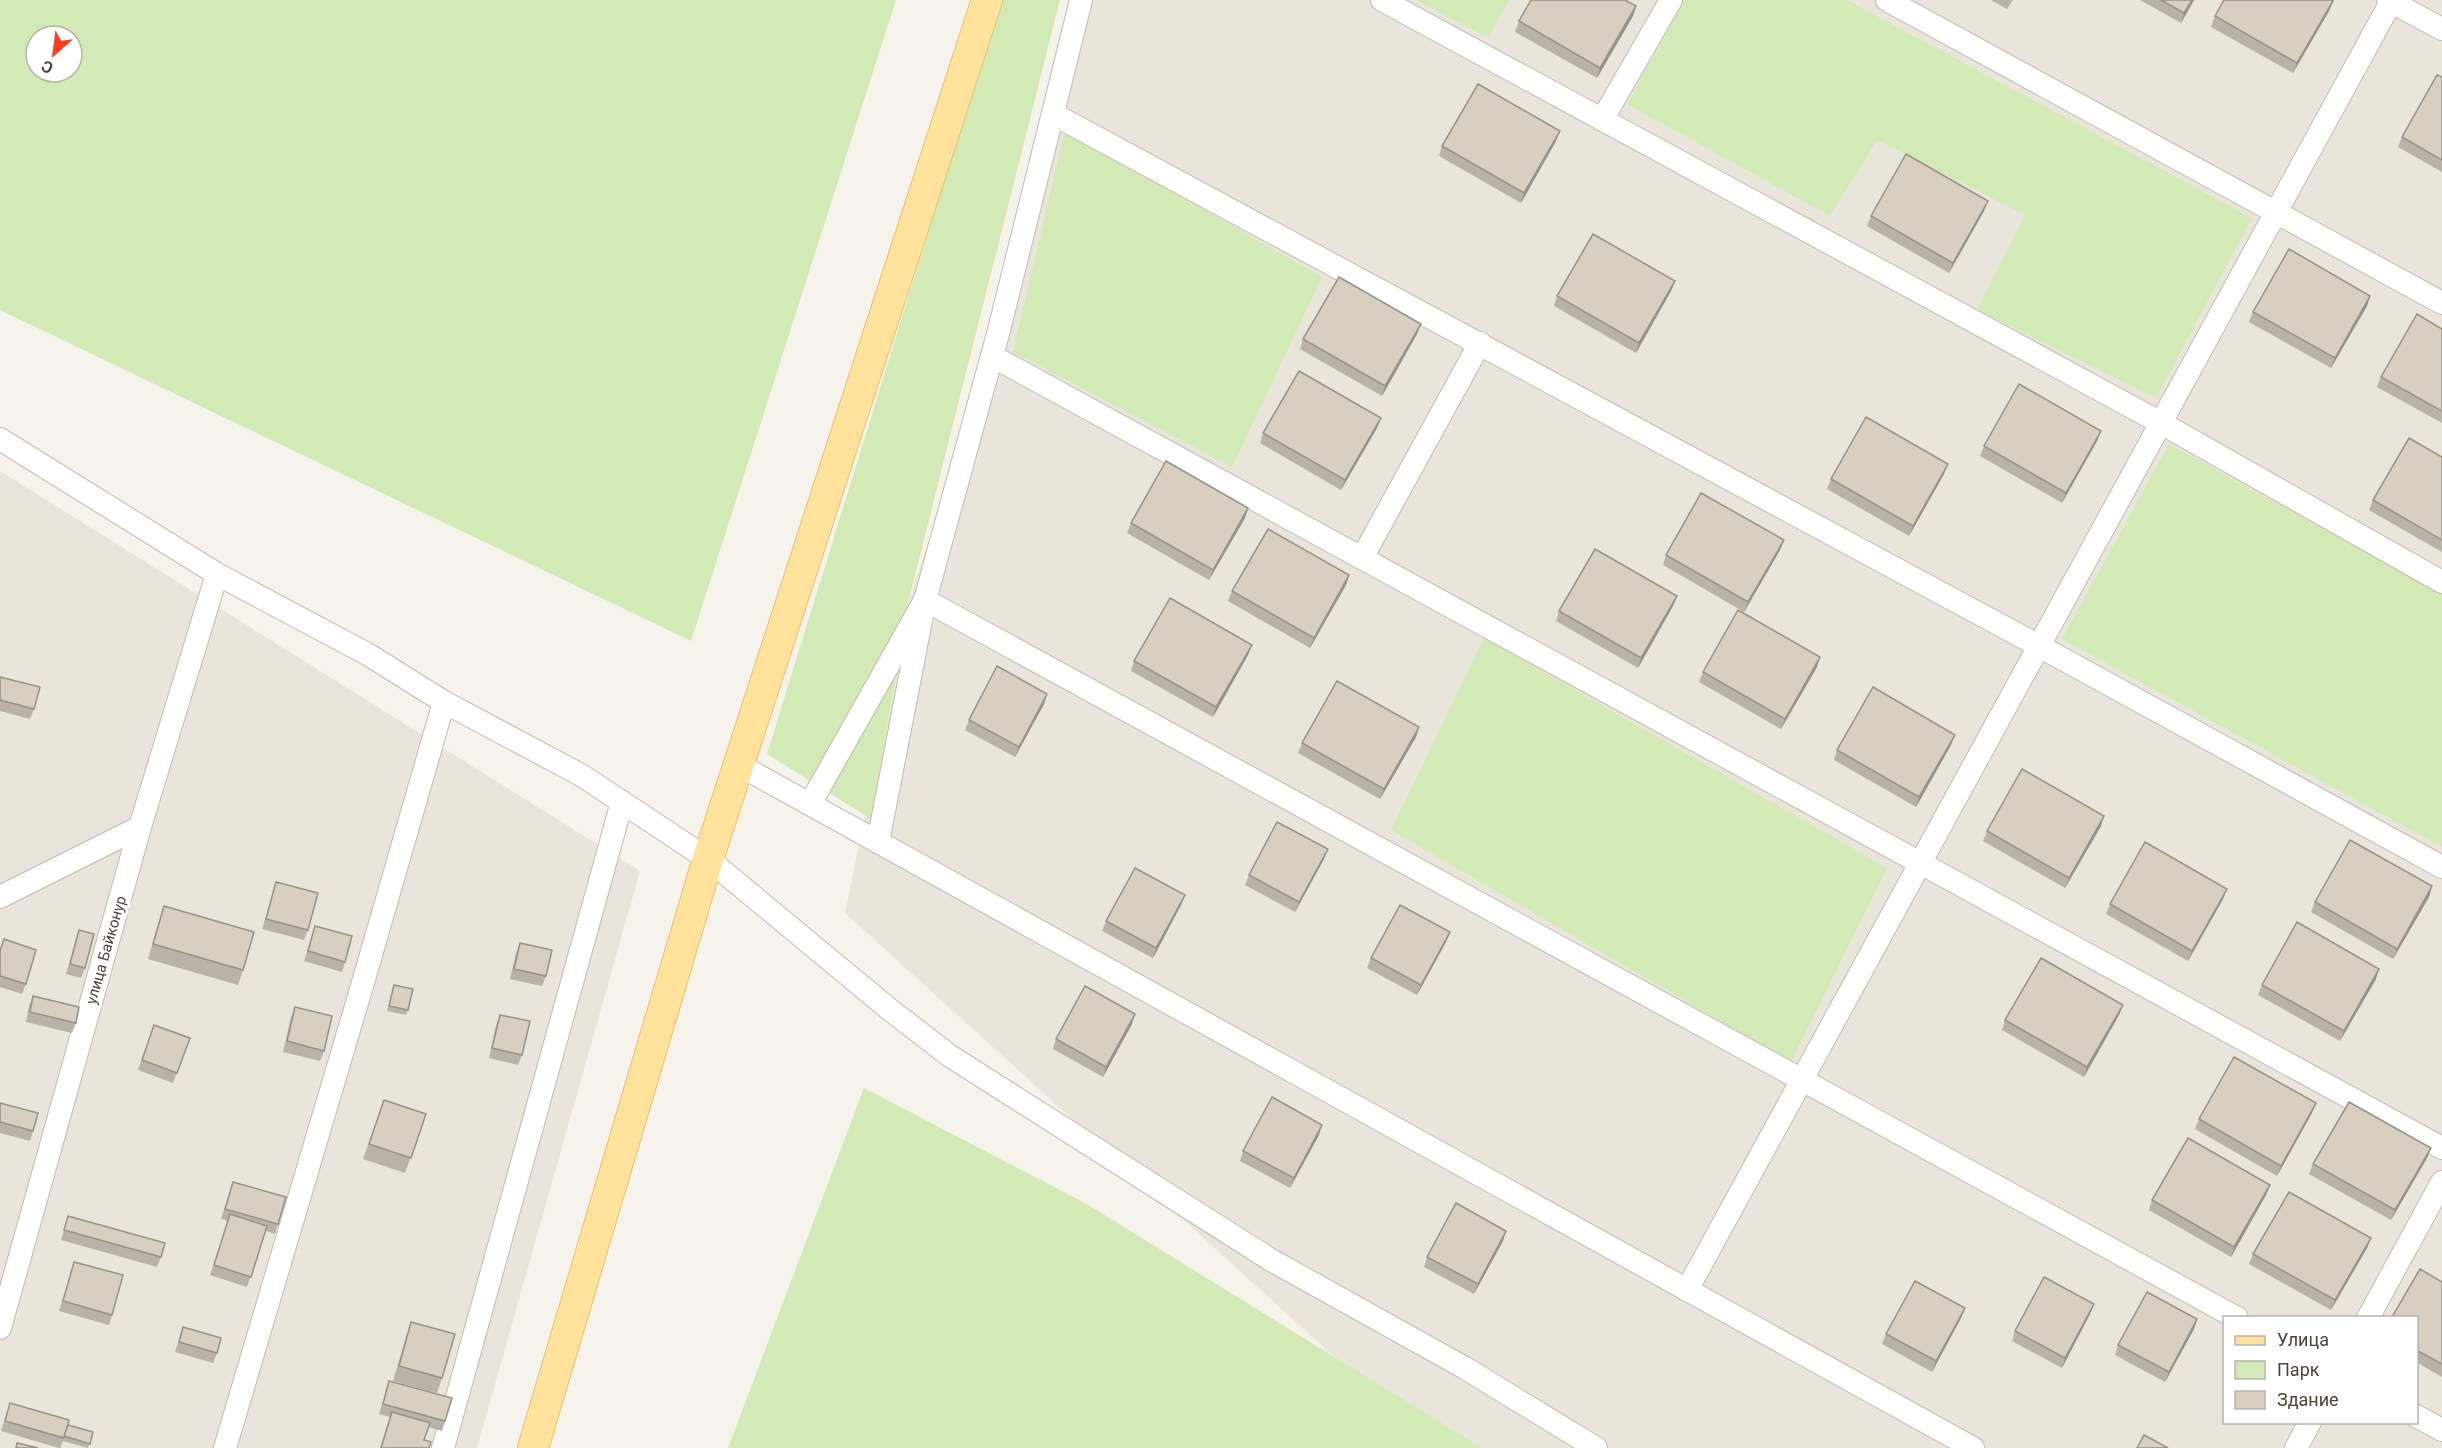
<svg xmlns="http://www.w3.org/2000/svg" width="2442" height="1448" font-family="Roboto,sans-serif">
	<style>
		.residential { fill: #eae5da; fill-rule: evenodd }
		.green { fill: #d2eab5; fill-rule: evenodd }
		.lines { fill: none; stroke-linecap: round; stroke-linejoin: round }
		.minor-casing { stroke: #c2bbae; stroke-width: 24 }
		.major-casing { stroke: #e6c16a; stroke-width: 32 }
		.minor { stroke: #fff; stroke-width: 22 }
		.major { stroke: #ffe39c; stroke-width: 30 }
		.wall { fill: #bab2a6 }
		.shaded-wall { fill: #979187 }
		.building { fill: #d8cfc1; stroke: #979187; stroke-width: 1.5 }
		.labels { text-anchor: middle; dominant-baseline: central; stroke-width: 6; stroke-linejoin: round; paint-order: stroke }
		.street-label { font-size: 15px; fill: #4b4439; stroke: #fff }
	</style>
	<rect width="100%" height="100%" fill="#f6f3ec"/>
	<g class="residential">
		<path d="M 1093,0 L 2442,0 L 2442,1448 L 1435,1448 L 845,913 L 910,596 L 992,356 L 1053,114 ZM 2224,1318 L 2416,1318 L 2416,1422 L 2224,1422 Z"/>
		<path d="M 0,471 L 640,871 L 477,1448 L 0,1448 Z"/>
	</g>
	<g class="green">
		<path d="M 0,0 L 896,0 L 691,641 L 0,310 ZM 36,36 L 72,36 L 72,72 L 36,72 Z"/>
		<path d="M 1000,0 L 1060,0 L 910,595 L 871,819 L 767,754 Z"/>
		<path d="M 1417,0 L 1509,0 L 1488,38 Z"/>
		<path d="M 1685,0 L 1847,0 L 2252,218 L 2156,398 L 1977,310 L 2025,215 L 1877,140 L 1830,216 L 1627,104 Z"/>
		<path d="M 1065,131 L 1322,277 L 1232,467 L 1013,352 Z"/>
		<path d="M 2169,444 L 2442,594 L 2442,847 L 2062,639 Z"/>
		<path d="M 1484,638 L 1887,868 L 1791,1062 L 1391,830 Z"/>
		<path d="M 864,1088 L 1085,1203 L 1482,1448 L 728,1448 Z"/>
	</g>
	<g class="lines">
		<defs>
			<g id="minor">
				<path d="M 1382,0 L 2161,423 L 2442,582"/>
				<path d="M 1887,0 L 2442,303"/>
				<path d="M 2388,0 L 2442,29"/>
				<path d="M 1053,114 L 2039,646 L 2442,867"/>
				<path d="M 1602,120 L 1671,0"/>
				<path d="M 992,356 L 2442,1148"/>
				<path d="M 0,439 L 217,574 L 369,655 L 444,702 L 581,775 L 708,859 L 889,1009 L 950,1056 L 1271,1260 L 1465,1368 L 1596,1448"/>
				<path d="M 1362,558 L 1480,343"/>
				<path d="M 739,765 L 1973,1448"/>
				<path d="M 810,804 L 925,600 L 2237,1318"/>
				<path d="M 878,842 L 925,600 L 999,330 L 1081,0"/>
				<path d="M 0,897 L 140,827"/>
				<path d="M 1687,1290 L 2392,0"/>
				<path d="M 2368,1318 L 2442,1182"/>
				<path d="M 0,1328 L 140,827 L 217,574"/>
				<path d="M 2416,1416 L 2442,1430"/>
				<path d="M 225,1448 L 362,986 L 444,702"/>
				<path d="M 443,1448 L 622,802"/>
				<path d="M 2296,1448 L 2310,1422"/>
			</g>
			<path id="major" d="M 533,1448 L 708,859 L 987,0"/>
		</defs>
		<use href="#minor" class="minor-casing"/>
		<use href="#major" class="major-casing"/>
		<use href="#minor" class="minor"/>
		<use href="#major" class="major"/>
	</g>
	<g class="wall">
		<path d="M 1991,0 L 2013,0 L 2007,9 Z"/>
		<path d="M 2140,0 L 2194,0 L 2181,23 Z"/>
		<path d="M 2333,1 L 2329,11 L 2293,73 L 2211,27 L 2215,16 Z"/>
		<path d="M 1636,6 L 1633,16 L 1597,78 L 1515,32 L 1519,21 Z"/>
		<path d="M 2442,77 L 2442,172 L 2398,147 L 2402,137 Z"/>
		<path d="M 1556,141 L 1521,203 L 1439,156 L 1442,146 Z"/>
		<path d="M 1984,211 L 1949,273 L 1867,226 L 1871,216 Z"/>
		<path d="M 1675,281 L 1671,291 L 1636,353 L 1554,306 L 1557,296 Z"/>
		<path d="M 2370,296 L 2367,306 L 2331,368 L 2249,322 L 2253,312 Z"/>
		<path d="M 2442,329 L 2442,423 L 2377,387 L 2381,377 Z"/>
		<path d="M 1417,334 L 1382,396 L 1300,349 L 1303,339 Z"/>
		<path d="M 1377,428 L 1341,490 L 1260,443 L 1263,433 Z"/>
		<path d="M 2097,441 L 2062,503 L 1980,456 L 1984,446 Z"/>
		<path d="M 2442,457 L 2442,552 L 2369,510 L 2373,500 Z"/>
		<path d="M 1944,474 L 1909,536 L 1827,489 L 1831,479 Z"/>
		<path d="M 1248,508 L 1245,518 L 1209,580 L 1127,533 L 1131,523 Z"/>
		<path d="M 1784,540 L 1780,550 L 1744,612 L 1663,565 L 1666,555 Z"/>
		<path d="M 1349,575 L 1346,585 L 1310,648 L 1228,601 L 1232,591 Z"/>
		<path d="M 1677,596 L 1673,606 L 1638,668 L 1556,621 L 1559,611 Z"/>
		<path d="M 1252,645 L 1248,655 L 1213,717 L 1131,671 L 1134,661 Z"/>
		<path d="M 1817,667 L 1781,729 L 1699,682 L 1703,672 Z"/>
		<path d="M 0,677 L 34,709 L 30,719 L 0,711 Z"/>
		<path d="M 1047,694 L 1044,704 L 1015,757 L 965,730 L 969,720 Z"/>
		<path d="M 1419,727 L 1416,737 L 1380,799 L 1298,753 L 1302,743 Z"/>
		<path d="M 1951,745 L 1916,807 L 1834,760 L 1837,750 Z"/>
		<path d="M 2101,826 L 2065,888 L 1983,841 L 1987,831 Z"/>
		<path d="M 1324,859 L 1295,912 L 1245,885 L 1249,875 Z"/>
		<path d="M 276,882 L 308,930 L 304,940 L 262,929 Z"/>
		<path d="M 2432,886 L 2429,897 L 2393,959 L 2311,912 L 2315,902 Z"/>
		<path d="M 1185,895 L 1181,905 L 1153,958 L 1102,931 L 1106,921 Z"/>
		<path d="M 2223,899 L 2188,961 L 2106,914 L 2110,904 Z"/>
		<path d="M 164,906 L 243,970 L 238,985 L 148,959 L 159,921 Z"/>
		<path d="M 315,926 L 345,962 L 342,972 L 304,961 Z"/>
		<path d="M 79,930 L 85,968 L 81,978 L 66,974 Z"/>
		<path d="M 4,939 L 26,984 L 22,994 L 0,987 L 0,949 Z"/>
		<path d="M 1446,942 L 1417,995 L 1367,968 L 1371,958 Z"/>
		<path d="M 520,943 L 546,976 L 542,986 L 510,979 L 516,953 Z"/>
		<path d="M 2376,979 L 2340,1041 L 2258,995 L 2262,985 Z"/>
		<path d="M 394,985 L 408,1010 L 406,1015 L 387,1011 Z"/>
		<path d="M 33,996 L 76,1023 L 72,1033 L 26,1022 L 29,1006 Z"/>
		<path d="M 2123,1005 L 2119,1015 L 2084,1077 L 2002,1030 L 2005,1020 Z"/>
		<path d="M 295,1007 L 324,1051 L 320,1061 L 283,1052 L 291,1017 Z"/>
		<path d="M 500,1015 L 522,1055 L 518,1065 L 489,1058 L 496,1025 Z"/>
		<path d="M 1132,1024 L 1103,1077 L 1053,1049 L 1056,1039 Z"/>
		<path d="M 154,1025 L 190,1038 L 173,1083 L 138,1070 Z"/>
		<path d="M 384,1100 L 426,1114 L 405,1173 L 363,1159 Z"/>
		<path d="M 0,1103 L 33,1131 L 30,1141 L 0,1133 Z"/>
		<path d="M 2312,1113 L 2277,1176 L 2195,1129 L 2199,1119 Z"/>
		<path d="M 1319,1135 L 1290,1188 L 1240,1161 L 1243,1151 Z"/>
		<path d="M 2431,1148 L 2427,1158 L 2391,1220 L 2309,1174 L 2313,1164 Z"/>
		<path d="M 233,1182 L 278,1224 L 275,1234 L 266,1231 L 247,1287 L 210,1275 L 228,1221 L 221,1219 Z"/>
		<path d="M 2270,1185 L 2266,1195 L 2231,1257 L 2149,1210 L 2152,1200 Z"/>
		<path d="M 68,1216 L 161,1257 L 157,1267 L 61,1240 Z"/>
		<path d="M 2371,1238 L 2367,1248 L 2331,1310 L 2249,1264 L 2253,1254 Z"/>
		<path d="M 1503,1241 L 1474,1294 L 1424,1267 L 1427,1257 Z"/>
		<path d="M 74,1262 L 112,1315 L 109,1325 L 59,1311 Z"/>
		<path d="M 2442,1282 L 2442,1377 L 2416,1362 L 2416,1317 Z"/>
		<path d="M 2094,1304 L 2090,1314 L 2062,1368 L 2012,1341 L 2015,1331 Z"/>
		<path d="M 1965,1308 L 1961,1318 L 1932,1372 L 1882,1344 L 1886,1334 Z"/>
		<path d="M 2197,1319 L 2194,1329 L 2165,1382 L 2115,1355 L 2118,1345 Z"/>
		<path d="M 411,1322 L 442,1378 L 437,1393 L 393,1381 L 406,1337 Z"/>
		<path d="M 183,1327 L 217,1353 L 213,1363 L 175,1352 Z"/>
		<path d="M 389,1381 L 445,1421 L 442,1431 L 428,1427 L 424,1440 L 429,1448 L 380,1448 L 390,1417 L 379,1414 Z"/>
		<path d="M 10,1403 L 68,1425 L 93,1432 L 88,1448 L 63,1441 L 60,1448 L 59,1448 L 1,1431 Z"/>
	</g>
	<g class="shaded-wall">
		<path d="M 2192,0 L 2194,0 L 2181,23 L 2184,13 Z"/>
		<path d="M 2333,1 L 2329,11 L 2293,73 L 2297,63 Z"/>
		<path d="M 1636,6 L 1633,16 L 1597,78 L 1600,68 Z"/>
		<path d="M 1560,131 L 1556,141 L 1521,203 L 1524,193 Z"/>
		<path d="M 1988,201 L 1984,211 L 1949,273 L 1953,263 Z"/>
		<path d="M 1675,281 L 1671,291 L 1636,353 L 1639,343 Z"/>
		<path d="M 2370,296 L 2367,306 L 2331,368 L 2335,358 Z"/>
		<path d="M 1421,324 L 1417,334 L 1382,396 L 1385,386 Z"/>
		<path d="M 1381,418 L 1377,428 L 1341,490 L 1345,480 Z"/>
		<path d="M 2101,431 L 2097,441 L 2062,503 L 2066,493 Z"/>
		<path d="M 1948,464 L 1944,474 L 1909,536 L 1913,526 Z"/>
		<path d="M 1248,508 L 1245,518 L 1209,580 L 1213,570 Z"/>
		<path d="M 1784,540 L 1780,550 L 1744,612 L 1748,602 Z"/>
		<path d="M 1349,575 L 1346,585 L 1310,648 L 1314,638 Z"/>
		<path d="M 1677,596 L 1673,606 L 1638,668 L 1641,658 Z"/>
		<path d="M 1252,645 L 1248,655 L 1213,717 L 1216,707 Z"/>
		<path d="M 1820,657 L 1817,667 L 1781,729 L 1785,719 Z"/>
		<path d="M 1047,694 L 1044,704 L 1015,757 L 1019,747 Z"/>
		<path d="M 1419,727 L 1416,737 L 1380,799 L 1384,789 Z"/>
		<path d="M 1955,735 L 1951,745 L 1916,807 L 1919,797 Z"/>
		<path d="M 2104,816 L 2101,826 L 2065,888 L 2069,878 Z"/>
		<path d="M 1328,849 L 1324,859 L 1295,912 L 1299,902 Z"/>
		<path d="M 2432,886 L 2429,897 L 2393,959 L 2397,949 Z"/>
		<path d="M 2227,889 L 2223,899 L 2188,961 L 2192,951 Z"/>
		<path d="M 1185,895 L 1181,905 L 1153,958 L 1156,948 Z"/>
		<path d="M 1450,932 L 1446,942 L 1417,995 L 1421,985 Z"/>
		<path d="M 2379,969 L 2376,979 L 2340,1041 L 2344,1031 Z"/>
		<path d="M 2123,1005 L 2119,1015 L 2084,1077 L 2087,1067 Z"/>
		<path d="M 1135,1014 L 1132,1024 L 1103,1077 L 1106,1067 Z"/>
		<path d="M 2316,1103 L 2312,1113 L 2277,1176 L 2281,1166 Z"/>
		<path d="M 1322,1125 L 1319,1135 L 1290,1188 L 1294,1178 Z"/>
		<path d="M 2431,1148 L 2427,1158 L 2391,1220 L 2395,1210 Z"/>
		<path d="M 2270,1185 L 2266,1195 L 2231,1257 L 2234,1247 Z"/>
		<path d="M 1506,1231 L 1503,1241 L 1474,1294 L 1478,1284 Z"/>
		<path d="M 2371,1238 L 2367,1248 L 2331,1310 L 2335,1300 Z"/>
		<path d="M 2094,1304 L 2090,1314 L 2062,1368 L 2065,1358 Z"/>
		<path d="M 1965,1308 L 1961,1318 L 1932,1372 L 1936,1361 Z"/>
		<path d="M 2197,1319 L 2194,1329 L 2165,1382 L 2169,1372 Z"/>
	</g>
	<g class="building">
		<path d="M 1531,0 L 1625,0 L 1636,6 L 1600,68 L 1519,21 Z"/>
		<path d="M 2161,0 L 2192,0 L 2184,13 Z"/>
		<path d="M 2224,0 L 2331,0 L 2333,1 L 2297,63 L 2215,16 Z"/>
		<path d="M 2437,75 L 2442,77 L 2442,160 L 2402,137 Z"/>
		<path d="M 1478,84 L 1560,131 L 1524,193 L 1442,146 Z"/>
		<path d="M 1906,154 L 1988,201 L 1953,263 L 1871,216 Z"/>
		<path d="M 1593,234 L 1675,281 L 1639,343 L 1557,296 Z"/>
		<path d="M 2289,249 L 2370,296 L 2335,358 L 2253,312 Z"/>
		<path d="M 1339,277 L 1421,324 L 1385,386 L 1303,339 Z"/>
		<path d="M 2417,314 L 2442,329 L 2442,411 L 2381,377 Z"/>
		<path d="M 1299,371 L 1381,418 L 1345,480 L 1263,433 Z"/>
		<path d="M 2019,384 L 2101,431 L 2066,493 L 1984,446 Z"/>
		<path d="M 1866,417 L 1948,464 L 1913,526 L 1831,479 Z"/>
		<path d="M 2409,438 L 2442,457 L 2442,540 L 2373,500 Z"/>
		<path d="M 1166,461 L 1248,508 L 1213,570 L 1131,523 Z"/>
		<path d="M 1701,493 L 1784,540 L 1748,602 L 1666,555 Z"/>
		<path d="M 1268,529 L 1349,575 L 1314,638 L 1232,591 Z"/>
		<path d="M 1595,549 L 1677,596 L 1641,658 L 1559,611 Z"/>
		<path d="M 1170,598 L 1252,645 L 1216,707 L 1134,661 Z"/>
		<path d="M 1738,610 L 1820,657 L 1785,719 L 1703,672 Z"/>
		<path d="M 997,666 L 1047,694 L 1019,747 L 969,720 Z"/>
		<path d="M 0,677 L 40,687 L 34,709 L 0,700 Z"/>
		<path d="M 1337,681 L 1419,727 L 1384,789 L 1302,743 Z"/>
		<path d="M 1873,687 L 1955,735 L 1919,797 L 1837,750 Z"/>
		<path d="M 2022,769 L 2104,816 L 2069,878 L 1987,831 Z"/>
		<path d="M 1277,822 L 1328,849 L 1299,902 L 1249,875 Z"/>
		<path d="M 2350,840 L 2432,886 L 2397,949 L 2315,902 Z"/>
		<path d="M 2145,842 L 2227,889 L 2192,951 L 2110,904 Z"/>
		<path d="M 1135,868 L 1185,895 L 1156,948 L 1106,921 Z"/>
		<path d="M 276,882 L 318,893 L 308,930 L 266,919 Z"/>
		<path d="M 1400,905 L 1450,932 L 1421,985 L 1371,958 Z"/>
		<path d="M 164,906 L 254,932 L 243,970 L 153,944 Z"/>
		<path d="M 2297,922 L 2379,969 L 2344,1031 L 2262,985 Z"/>
		<path d="M 315,926 L 352,936 L 345,962 L 308,951 Z"/>
		<path d="M 79,930 L 94,934 L 85,968 L 70,964 Z"/>
		<path d="M 4,939 L 36,950 L 26,984 L 0,976 L 0,951 Z"/>
		<path d="M 520,943 L 552,950 L 546,976 L 514,969 Z"/>
		<path d="M 2041,958 L 2123,1005 L 2087,1067 L 2005,1020 Z"/>
		<path d="M 394,985 L 413,989 L 408,1010 L 389,1006 Z"/>
		<path d="M 1085,986 L 1135,1014 L 1106,1067 L 1056,1039 Z"/>
		<path d="M 33,996 L 79,1007 L 76,1023 L 30,1012 Z"/>
		<path d="M 295,1007 L 332,1016 L 324,1051 L 287,1041 Z"/>
		<path d="M 500,1015 L 530,1021 L 522,1055 L 492,1048 Z"/>
		<path d="M 154,1025 L 190,1038 L 177,1073 L 142,1060 Z"/>
		<path d="M 2234,1057 L 2316,1103 L 2281,1166 L 2199,1119 Z"/>
		<path d="M 1272,1097 L 1322,1125 L 1294,1178 L 1243,1151 Z"/>
		<path d="M 384,1100 L 426,1114 L 411,1158 L 369,1144 Z"/>
		<path d="M 2349,1102 L 2431,1148 L 2395,1210 L 2313,1164 Z"/>
		<path d="M 0,1103 L 38,1113 L 33,1131 L 0,1122 Z"/>
		<path d="M 2188,1138 L 2270,1185 L 2234,1247 L 2152,1200 Z"/>
		<path d="M 233,1182 L 286,1197 L 278,1224 L 225,1209 Z"/>
		<path d="M 2289,1192 L 2371,1238 L 2335,1300 L 2253,1254 Z"/>
		<path d="M 1456,1203 L 1506,1231 L 1478,1284 L 1427,1257 Z"/>
		<path d="M 230,1214 L 267,1226 L 251,1277 L 214,1265 Z"/>
		<path d="M 68,1216 L 165,1243 L 161,1257 L 64,1230 Z"/>
		<path d="M 74,1262 L 123,1275 L 112,1315 L 63,1301 Z"/>
		<path d="M 2420,1269 L 2442,1282 L 2442,1364 L 2416,1350 L 2416,1317 L 2392,1317 Z"/>
		<path d="M 2044,1277 L 2094,1304 L 2065,1358 L 2015,1331 Z"/>
		<path d="M 1915,1281 L 1965,1308 L 1936,1361 L 1886,1334 Z"/>
		<path d="M 2147,1292 L 2197,1319 L 2169,1372 L 2118,1345 Z"/>
		<path d="M 411,1322 L 455,1334 L 442,1378 L 399,1366 Z"/>
		<path d="M 183,1327 L 221,1338 L 217,1353 L 179,1342 Z"/>
		<path d="M 389,1381 L 452,1398 L 445,1421 L 383,1404 Z"/>
		<path d="M 10,1403 L 69,1420 L 64,1438 L 5,1421 Z"/>
		<path d="M 392,1412 L 430,1423 L 424,1440 L 431,1442 L 429,1448 L 381,1448 Z"/>
		<path d="M 68,1425 L 93,1432 L 90,1444 L 64,1436 Z"/>
		<path d="M 2144,1435 L 2168,1448 L 2137,1448 Z"/>
		<path d="M 17,1443 L 38,1448 L 16,1448 Z"/>
	</g>
	<g class="labels">
		<g class="street-label">
			<text transform="translate(106 950) rotate(-74)">улица Байконур</text>
		</g>
	</g>
	<rect x="2223" y="1316" width="195" height="108" fill="#ffffff" stroke="#b7b4b0" stroke-width="1.5"/>
	<rect x="2235" y="1336" width="30" height="9" fill="#ffe39c" stroke="#b7b4b0" stroke-width="1.5"/>
	<text x="2277" y="1346" font-size="18" fill="#4b4439">Улица</text>
	<rect x="2235" y="1361" width="30" height="18" fill="#d2eab5" stroke="#b7b4b0" stroke-width="1.5"/>
	<text x="2277" y="1376" font-size="18" fill="#4b4439">Парк</text>
	<rect x="2235" y="1391" width="30" height="18" fill="#d8cfc1" stroke="#b7b4b0" stroke-width="1.5"/>
	<text x="2277" y="1406" font-size="18" fill="#4b4439">Здание</text>
	<g transform="translate(54 54) rotate(208)"><circle r="28" fill="#ffffff" stroke="#b7b4b0" stroke-width="1.5"/>
	<path d="M0-4.5L10 22L0 15L-10 22Z" fill="#fc3f1d"/>
	<text y="-9" font-size="16" font-weight="bold" text-anchor="middle" fill="#4b4439">С</text>
	</g>
</svg>
